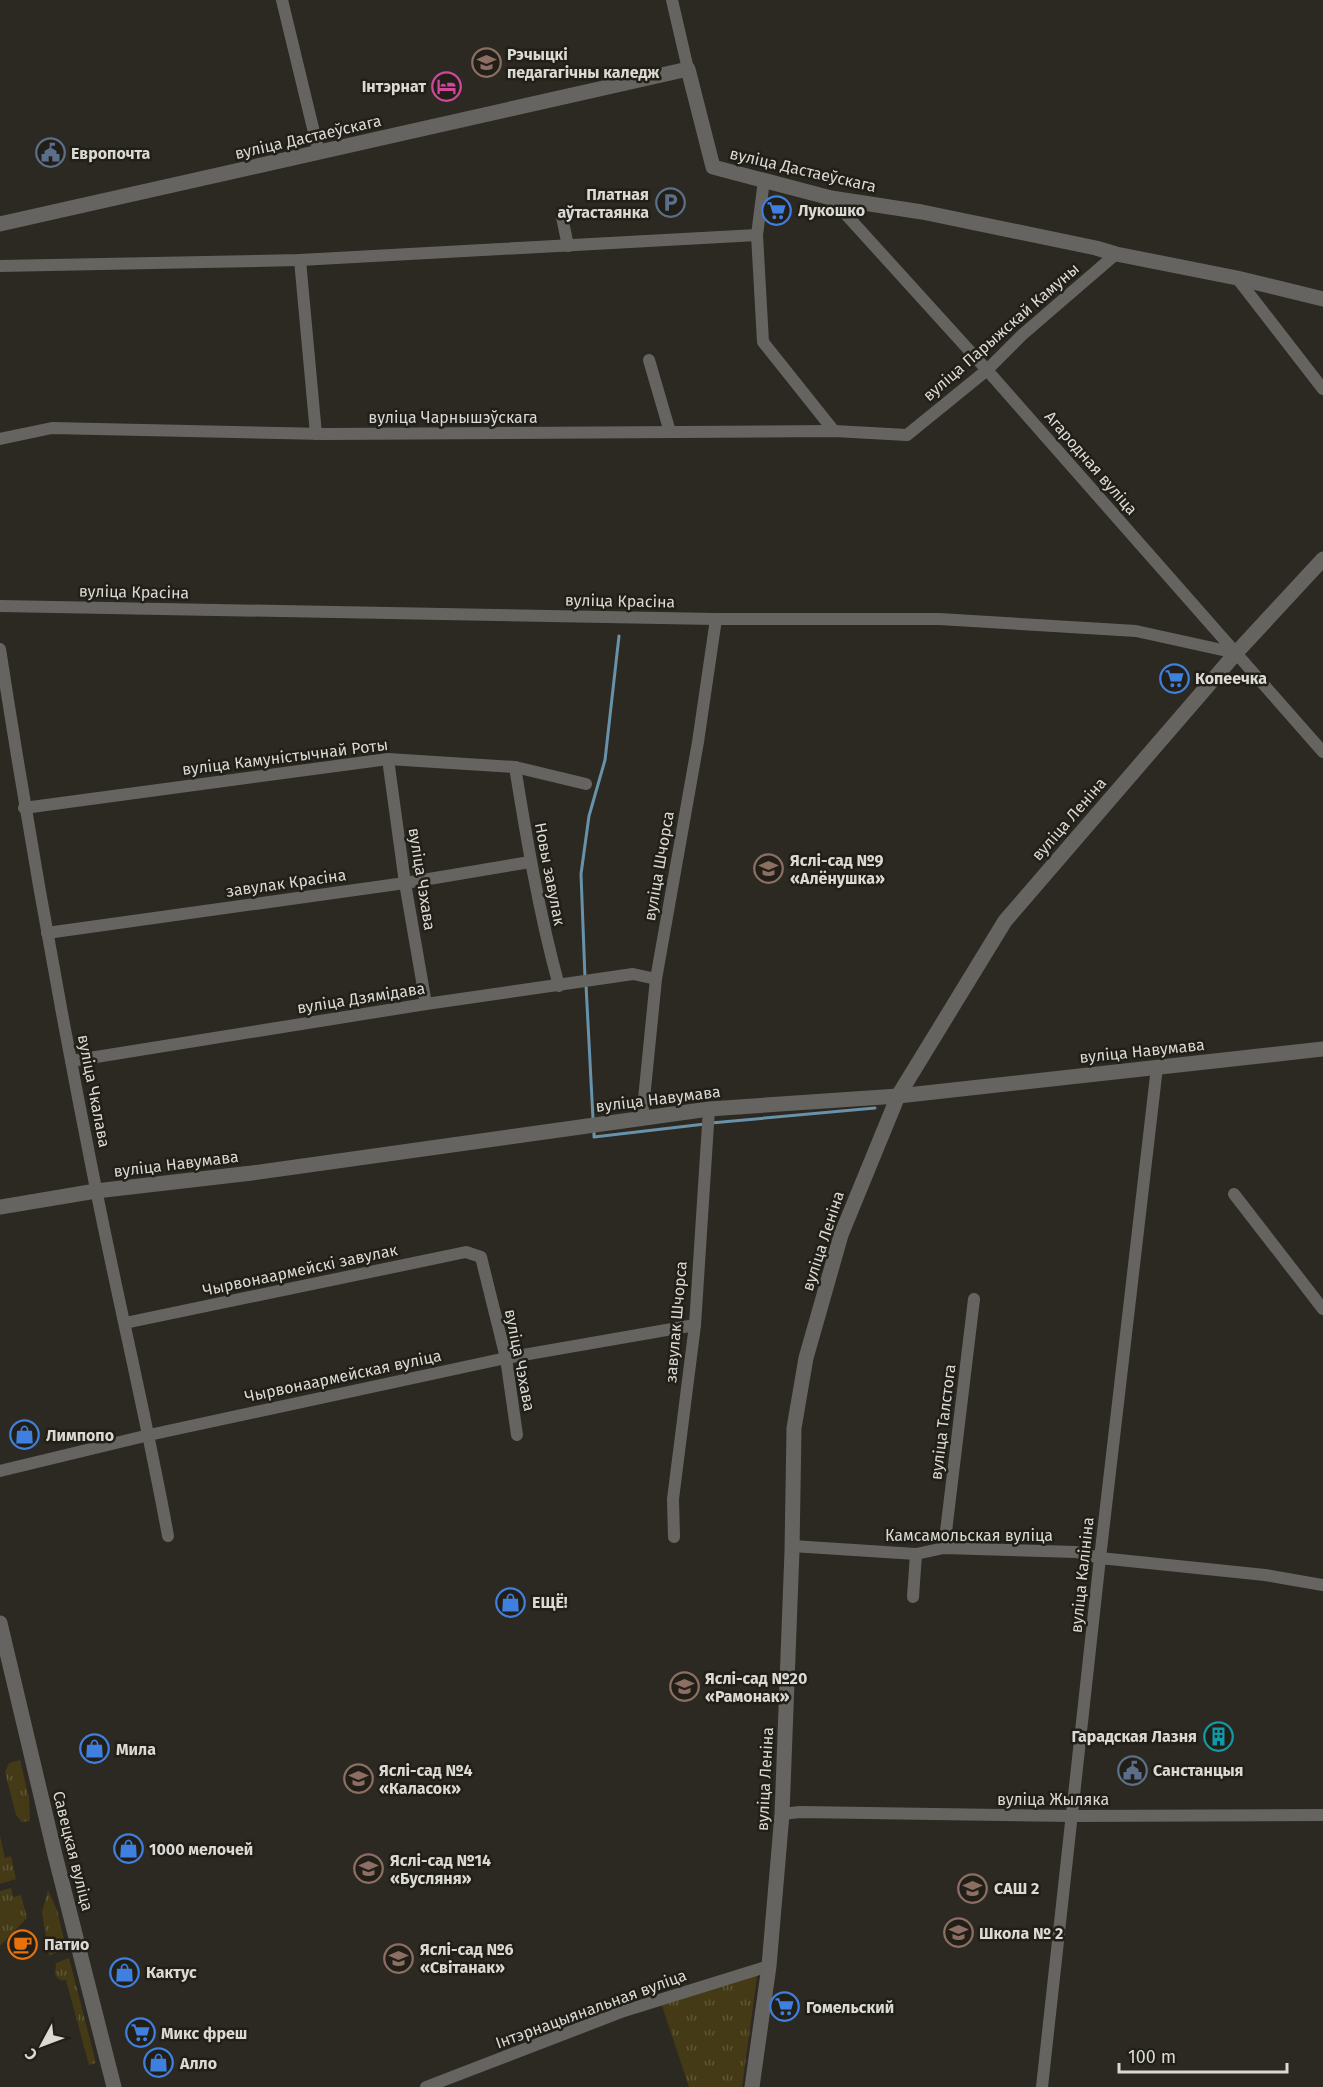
<svg xmlns="http://www.w3.org/2000/svg" width="1323" height="2087" font-family="'Fira Sans',sans-serif">
	<style>
		.grass { fill: url(#grass-tufts) }
		.lines { fill: none; stroke-linecap: round; stroke-linejoin: round }
		.stream { stroke: #6792a9; stroke-width: 3 }
		.minor { stroke: #666460; stroke-width: 12 }
		.tertiary { stroke: #666460; stroke-width: 15 }
		.labels { text-anchor: middle; dominant-baseline: central; stroke-width: 5; stroke-linejoin: round; paint-order: stroke }
		.poi-label { font-size: 16px; font-weight: bold; fill: #dad9d4; stroke: #211f18; text-anchor: start }
		.street-label { font-size: 16px; fill: #dad9d4; stroke: #211f18 }
	</style>
	<defs>
		<pattern id="grass-tufts" width="24" height="20" patternUnits="userSpaceOnUse" patternTransform="scale(1.5)"><rect width="24" height="20" fill="#443a16"/><path d="M3 7l-1-3M5 7V3M7 7l1-3M15 17l-1-3M17 17v-4M19 17l1-3" fill="none" stroke="#5e5637"/></pattern>
	</defs>
	<rect width="100%" height="100%" fill="#2b2921"/>
	<g class="grass">
		<path d="M 20,1760 L 29,1798 L 30,1821 L 22,1822 L 16,1815 L 5,1772 L 9,1763 Z"/>
		<path d="M 0,1836 L 5,1858 L 11,1856 L 16,1879 L 0,1884 Z"/>
		<path d="M 11,1888 L 13,1897 L 21,1895 L 27,1918 L 0,1946 L 0,1891 Z"/>
		<path d="M 48,1890 L 57,1910 L 66,1948 L 49,1956 L 42,1912 Z"/>
		<path d="M 69,1958 L 96,2063 L 89,2065 L 66,1980 C 60,1981 58,1979 55,1974 L 56,1963 Z"/>
		<path d="M 758,1970 L 742,2087 L 689,2087 L 660,2000 Z"/>
	</g>
	<g class="lines">
		<g class="stream">
			<path d="M 585,978 L 581,874 L 589,816 L 605,760 L 619,636"/>
			<path d="M 586,985 L 593,1119"/>
			<path d="M 711,1123 L 875,1108"/>
			<path d="M 594,1128 L 594,1137 L 705,1124"/>
		</g>
		<g class="minor">
			<path d="M 282,0 L 319,153"/>
			<path d="M 672,0 L 688,69"/>
			<path d="M 764,180 L 757,235 L 763,342 L 834,431"/>
			<path d="M 831,198 L 987,370 L 1323,752"/>
			<path d="M 562,217 L 568,246"/>
			<path d="M 300,260 L 316,434"/>
			<path d="M 0,266 L 300,260 L 757,235"/>
			<path d="M 1237,278 L 1323,389"/>
			<path d="M 649,360 L 670,432"/>
			<path d="M 0,439 L 52,428 L 325,434 L 834,431 L 907,435 L 987,370 L 1022,335 L 1116,254"/>
			<path d="M 0,606 L 716,619 L 939,619 L 1136,631 L 1236,653"/>
			<path d="M 0,649 C 28,830 60,1010 96,1189 C 119,1305 147,1420 168,1536"/>
			<path d="M 388,759 L 405,883 L 426,1004"/>
			<path d="M 515,767 C 527,841 539,913 559,986"/>
			<path d="M 24,808 L 388,759 L 515,767 L 586,784"/>
			<path d="M 47,933 L 405,883 L 530,862"/>
			<path d="M 71,1061 L 426,1004 L 633,974 L 656,979"/>
			<path d="M 642,1119 L 656,979 L 698,742 L 716,619"/>
			<path d="M 1234,1194 L 1323,1309"/>
			<path d="M 125,1323 L 466,1252 L 481,1257 L 506,1358 L 517,1435"/>
			<path d="M 0,1471 L 149,1435 L 506,1358 L 695,1325"/>
			<path d="M 674,1537 L 673,1499 L 695,1325 L 709,1109"/>
			<path d="M 792,1546 L 916,1554 L 944,1548 L 1076,1552 L 1100,1558 L 1265,1575 L 1323,1585"/>
			<path d="M 944,1548 L 974,1299"/>
			<path d="M 913,1597 L 916,1554"/>
			<path d="M 782,1814 L 800,1812 L 1072,1816 L 1323,1815"/>
			<path d="M 426,2087 L 624,2011 L 769,1966"/>
			<path d="M 1042,2087 L 1100,1558 L 1157,1067"/>
		</g>
		<g class="tertiary">
			<path d="M 0,224 L 688,69 L 713,167 L 831,198 L 922,212 L 1096,248 L 1116,254 L 1237,278 L 1323,299"/>
			<path d="M 0,1207 L 96,1191 L 252,1173 L 709,1109 L 898,1096 L 1323,1049"/>
			<path d="M 0,1623 L 55,1855 L 114,2087"/>
			<path d="M 752,2087 L 769,1966 L 782,1814 L 792,1551 L 794,1428 L 806,1358 L 841,1235 L 898,1096 L 1005,921 L 1236,653 L 1323,559"/>
		</g>
	</g>
	<defs>
		<symbol id="university-ring" viewBox="-11 -11 22 22"><circle r="9.5" fill="#211f18" stroke="#8d6e63" stroke-width="1.5"/><path d="M0-5L7-2L0 1L-7-2ZM-4 1L0 2.5L4 1V4Q0 6-4 4Z" fill="#8d6e63"/></symbol>
		<symbol id="hotel-ring" viewBox="-11 -11 22 22"><circle r="9.5" fill="#211f18" stroke="#d1479c" stroke-width="1.5"/><path d="M-6-4.5h1.5V1H6V5H4.5V3h-9V5H-6ZM-4 0a1.8 1.8 0 1 1 3.6 0ZM.5 0V-2.5h3Q6-2.5 6 0Z" fill="#d1479c"/></symbol>
		<symbol id="civic-ring" viewBox="-11 -11 22 22"><circle r="9.5" fill="#211f18" stroke="#5c6f8a" stroke-width="1.5"/><path d="M-.6-6.5H3V-4.5H.6V-3L4-1V1h2V6H-6V1h2V-1L-.6-3ZM-1.2 2.5V6h2.4V2.5Z" fill="#5c6f8a"/></symbol>
		<symbol id="parking-ring" viewBox="-11 -11 22 22"><circle r="9.5" fill="#211f18" stroke="#5c6f8a" stroke-width="1.5"/><path d="M-3.5-5.5H1a3.5 3.5 0 0 1 0 7H-1V5.5H-3.5ZM-1-3.4V-.6H.8a1.4 1.4 0 0 0 0-2.8Z" fill="#5c6f8a"/></symbol>
		<symbol id="supermarket-ring" viewBox="-11 -11 22 22"><circle r="9.5" fill="#211f18" stroke="#3f7fe0" stroke-width="1.5"/><path d="M-6-5.5h2.5l.6 2H6L4.5 2H-2.5L-4.4-4H-6ZM-1.5 3.2a1.3 1.3 0 1 0 .1 0ZM3 3.2a1.3 1.3 0 1 0 .1 0Z" fill="#3f7fe0"/></symbol>
		<symbol id="school-ring" viewBox="-11 -11 22 22"><circle r="9.5" fill="#211f18" stroke="#8d6e63" stroke-width="1.5"/><path d="M0-5L7-2L0 1L-7-2ZM-4 1L0 2.5L4 1V4Q0 6-4 4Z" fill="#8d6e63"/></symbol>
		<symbol id="shop-ring" viewBox="-11 -11 22 22"><circle r="9.5" fill="#211f18" stroke="#3f7fe0" stroke-width="1.5"/><path d="M-5-2.5h2.3a2.7 3.5 0 0 1 5.4 0H5L5.5 6h-11ZM-1.5-2.5h3a1.5 2.3 0 0 0-3 0Z" fill="#3f7fe0"/></symbol>
		<symbol id="building-ring" viewBox="-11 -11 22 22"><circle r="9.5" fill="#211f18" stroke="#0f9aa8" stroke-width="1.5"/><path d="M-4-6H4V6H1V3H-1V6H-4ZM-2.5-4.3h1.7v1.8h-1.7ZM.8-4.3h1.7v1.8H.8ZM-2.5-1h1.7V.8h-1.7ZM.8-1h1.7V.8H.8Z" fill="#0f9aa8"/></symbol>
		<symbol id="cafe-ring" viewBox="-11 -11 22 22"><circle r="9.5" fill="#211f18" stroke="#e8710a" stroke-width="1.5"/><path d="M-5.5-4.5H6V0H3Q3 3.5 0 3.5H-2.5Q-5.5 3.5-5.5 0ZM3-3.2v2h1.7v-2ZM-6 4.5H4V6H-6Z" fill="#e8710a"/></symbol>
	</defs>
	<g fill-rule="evenodd">
		<use href="#university-ring" x="470" y="46" width="33" height="33"/>
		<use href="#hotel-ring" x="430" y="70" width="33" height="33"/>
		<use href="#civic-ring" x="34" y="136" width="33" height="33"/>
		<use href="#parking-ring" x="654" y="186" width="33" height="33"/>
		<use href="#supermarket-ring" x="760" y="194" width="33" height="33"/>
		<use href="#supermarket-ring" x="1158" y="662" width="33" height="33"/>
		<use href="#school-ring" x="752" y="852" width="33" height="33"/>
		<use href="#shop-ring" x="8" y="1418" width="33" height="33"/>
		<use href="#shop-ring" x="494" y="1586" width="33" height="33"/>
		<use href="#school-ring" x="668" y="1670" width="33" height="33"/>
		<use href="#building-ring" x="1202" y="1720" width="33" height="33"/>
		<use href="#shop-ring" x="78" y="1732" width="33" height="33"/>
		<use href="#civic-ring" x="1116" y="1754" width="33" height="33"/>
		<use href="#school-ring" x="342" y="1762" width="33" height="33"/>
		<use href="#shop-ring" x="112" y="1832" width="33" height="33"/>
		<use href="#school-ring" x="352" y="1852" width="33" height="33"/>
		<use href="#school-ring" x="956" y="1872" width="33" height="33"/>
		<use href="#school-ring" x="942" y="1916" width="33" height="33"/>
		<use href="#cafe-ring" x="6" y="1928" width="33" height="33"/>
		<use href="#school-ring" x="382" y="1942" width="33" height="33"/>
		<use href="#shop-ring" x="108" y="1956" width="33" height="33"/>
		<use href="#supermarket-ring" x="768" y="1990" width="33" height="33"/>
		<use href="#supermarket-ring" x="124" y="2016" width="33" height="33"/>
		<use href="#shop-ring" x="142" y="2046" width="33" height="33"/>
	</g>
	<g class="labels">
		<g class="poi-label">
			<text x="507" y="54">Рэчыцкі<tspan x="507" dy="18">педагагічны каледж</tspan></text>
			<text x="426" y="86" text-anchor="end">Інтэрнат</text>
			<text x="71" y="153">Европочта</text>
			<text x="649" y="194" text-anchor="end">Платная<tspan x="649" dy="18">аўтастаянка</tspan></text>
			<text x="798" y="210">Лукошко</text>
			<text x="1195" y="678">Копеечка</text>
			<text x="790" y="860">Яслі-сад №9<tspan x="790" dy="18">«Алёнушка»</tspan></text>
			<text x="46" y="1435">Лимпопо</text>
			<text x="532" y="1602">ЕЩЁ!</text>
			<text x="705" y="1678">Яслі-сад №20<tspan x="705" dy="18">«Рамонак»</tspan></text>
			<text x="1197" y="1736" text-anchor="end">Гарадская Лазня</text>
			<text x="116" y="1749">Мила</text>
			<text x="379" y="1770">Яслі-сад №4<tspan x="379" dy="18">«Каласок»</tspan></text>
			<text x="1153" y="1770">Санстанцыя</text>
			<text x="149" y="1849">1000 мелочей</text>
			<text x="390" y="1860">Яслі-сад №14<tspan x="390" dy="18">«Бусляня»</tspan></text>
			<text x="994" y="1888">САШ 2</text>
			<text x="979" y="1933">Школа № 2</text>
			<text x="44" y="1944">Патио</text>
			<text x="420" y="1949">Яслі-сад №6<tspan x="420" dy="18">«Світанак»</tspan></text>
			<text x="146" y="1972">Кактус</text>
			<text x="806" y="2007">Гомельский</text>
			<text x="161" y="2033">Микс фреш</text>
			<text x="180" y="2063">Алло</text>
		</g>
		<g class="street-label">
			<text transform="translate(308 137) rotate(-13)">вуліца Дастаеўскага</text>
			<text transform="translate(803 170) rotate(13)">вуліца Дастаеўскага</text>
			<text transform="translate(1001 332) rotate(-41)">вуліца Парыжскай Камуны</text>
			<text x="453" y="417">вуліца Чарнышэўскага</text>
			<text transform="translate(1091 463) rotate(49)">Агародная вуліца</text>
			<text transform="translate(134 592) rotate(1)">вуліца Красіна</text>
			<text transform="translate(620 601) rotate(1)">вуліца Красіна</text>
			<text transform="translate(285 757) rotate(-7)">вуліца Камуністычнай Роты</text>
			<text transform="translate(1069 819) rotate(-49)">вуліца Леніна</text>
			<text transform="translate(659 866) rotate(-80)">вуліца Шчорса</text>
			<text transform="translate(550 874) rotate(79)">Новы завулак</text>
			<text transform="translate(422 879) rotate(81)">вуліца Чэхава</text>
			<text transform="translate(286 883) rotate(-8)">завулак Красіна</text>
			<text transform="translate(361 998) rotate(-9)">вуліца Дзямідава</text>
			<text transform="translate(1142 1051) rotate(-6)">вуліца Навумава</text>
			<text transform="translate(94 1091) rotate(79)">вуліца Чкалава</text>
			<text transform="translate(658 1099) rotate(-7)">вуліца Навумава</text>
			<text transform="translate(176 1164) rotate(-7)">вуліца Навумава</text>
			<text transform="translate(823 1241) rotate(-72)">вуліца Леніна</text>
			<text transform="translate(300 1270) rotate(-12)">Чырвонаармейскі завулак</text>
			<text transform="translate(676 1322) rotate(-85)">завулак Шчорса</text>
			<text transform="translate(520 1360) rotate(79)">вуліца Чэхава</text>
			<text transform="translate(343 1376) rotate(-12)">Чырвонаармейская вуліца</text>
			<text transform="translate(943 1422) rotate(-83)">вуліца Талстога</text>
			<text x="969" y="1535">Камсамольская вуліца</text>
			<text transform="translate(1082 1575) rotate(-84)">вуліца Калініна</text>
			<text transform="translate(765 1779) rotate(-87)">вуліца Леніна</text>
			<text x="1053" y="1799">вуліца Жыляка</text>
			<text transform="translate(73 1851) rotate(76)">Савецкая вуліца</text>
			<text transform="translate(591 2009) rotate(-20)">Інтэрнацыянальная вуліца</text>
		</g>
	</g>
	<g transform="translate(42 2045) rotate(229)" stroke="#211f18" stroke-width="4.5" paint-order="stroke">
	<path d="M0-4.5L10 22L0 15L-10 22Z" fill="#dad9d4"/>
	<text y="-9" font-size="16" font-weight="bold" text-anchor="middle" fill="#dad9d4">С</text>
	</g>
	<path d="M1119 2063v9h168v-9" fill="none" stroke="#dad9d4" stroke-width="3"/>
	<text x="1128" y="2063" font-size="18" fill="#dad9d4" stroke="#211f18" stroke-width="4.5" paint-order="stroke">100 m</text>
</svg>
